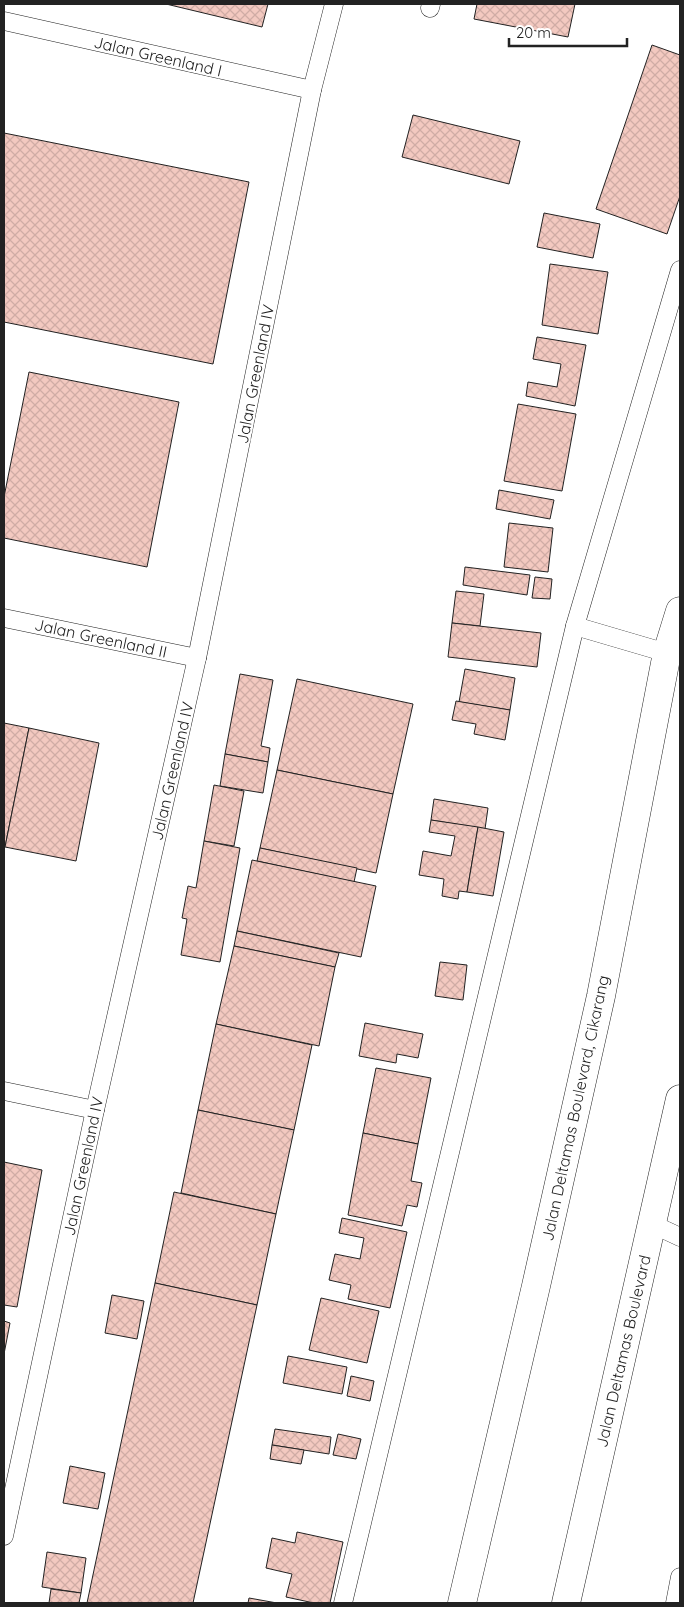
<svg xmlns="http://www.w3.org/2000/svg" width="684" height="1607" font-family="Quicksand,sans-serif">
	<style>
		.building { fill: url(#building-cross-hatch); stroke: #222 }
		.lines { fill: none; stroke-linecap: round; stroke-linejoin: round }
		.lane-casing { stroke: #222; stroke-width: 19 }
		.secondary-casing { stroke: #222; stroke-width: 29 }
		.lane { stroke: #fff; stroke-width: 18 }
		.secondary { stroke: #fff; stroke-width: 28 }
		.labels { text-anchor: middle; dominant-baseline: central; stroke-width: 4; stroke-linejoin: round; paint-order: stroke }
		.street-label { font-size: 16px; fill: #222; stroke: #fff }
	</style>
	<defs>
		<pattern id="building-cross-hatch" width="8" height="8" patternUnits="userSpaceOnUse" patternTransform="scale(1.25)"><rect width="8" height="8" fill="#f3c9c0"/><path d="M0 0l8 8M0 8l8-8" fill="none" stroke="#d0aca5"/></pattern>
	</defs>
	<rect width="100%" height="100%" fill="#fff"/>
	<g class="building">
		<path d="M 166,4 L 268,4 L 262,27 Z"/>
		<path d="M 477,4 L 575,4 L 568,37 L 474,19 Z"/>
		<path d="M 652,45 L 680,55 L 680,196 L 667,234 L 596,209 Z"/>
		<path d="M 413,115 L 520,141 L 509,184 L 402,157 Z"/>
		<path d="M 4,133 L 249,182 L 213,364 L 4,322 Z"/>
		<path d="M 544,213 L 600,224 L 593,258 L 537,247 Z"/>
		<path d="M 550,264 L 608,272 L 598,334 L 542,325 Z"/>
		<path d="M 537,337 L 586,345 L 575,406 L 526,396 L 528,382 L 557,387 L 561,364 L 533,359 Z"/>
		<path d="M 29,372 L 179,402 L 147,567 L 4,538 L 4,497 Z"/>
		<path d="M 518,404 L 576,414 L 562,491 L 504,481 Z"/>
		<path d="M 499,490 L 554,500 L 550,519 L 496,509 Z"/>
		<path d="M 509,523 L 553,528 L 548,572 L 504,567 Z"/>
		<path d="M 465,567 L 530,575 L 527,595 L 463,585 Z"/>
		<path d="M 535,577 L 552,579 L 550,599 L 532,598 Z"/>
		<path d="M 456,591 L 484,594 L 480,626 L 452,623 Z"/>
		<path d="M 452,623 L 541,633 L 537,667 L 448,657 Z"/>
		<path d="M 465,669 L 515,678 L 510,710 L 459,702 Z"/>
		<path d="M 240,674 L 273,680 L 261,746 L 270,748 L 268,762 L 225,754 Z"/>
		<path d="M 297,679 L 413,704 L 393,794 L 277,770 Z"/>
		<path d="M 456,701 L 510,710 L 505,740 L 474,734 L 476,724 L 452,720 Z"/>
		<path d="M 4,723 L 29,728 L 5,847 L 4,847 Z"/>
		<path d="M 29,728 L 99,743 L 76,861 L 5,847 Z"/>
		<path d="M 225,754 L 268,762 L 263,793 L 220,786 Z"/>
		<path d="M 277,770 L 393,794 L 376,873 L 260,848 Z"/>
		<path d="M 214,785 L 244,791 L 234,846 L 204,841 Z"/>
		<path d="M 434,799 L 488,808 L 485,829 L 431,820 Z"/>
		<path d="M 431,820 L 478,827 L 467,892 L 459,891 L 458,899 L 442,896 L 444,879 L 419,875 L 423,851 L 451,856 L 455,836 L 429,832 Z"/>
		<path d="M 478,827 L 504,832 L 493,896 L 467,892 Z"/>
		<path d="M 204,841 L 240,848 L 220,962 L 181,955 L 187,919 L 182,918 L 188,886 L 196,888 Z"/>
		<path d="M 260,848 L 357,868 L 354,882 L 257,861 Z"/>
		<path d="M 252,860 L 376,886 L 361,957 L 237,931 Z"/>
		<path d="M 237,931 L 339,953 L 335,967 L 234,946 Z"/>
		<path d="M 234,946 L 335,967 L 319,1046 L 216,1024 Z"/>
		<path d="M 440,962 L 467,965 L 463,1000 L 435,996 Z"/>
		<path d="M 365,1023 L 423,1034 L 418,1058 L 397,1054 L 396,1063 L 359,1056 Z"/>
		<path d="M 216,1024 L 312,1045 L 294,1130 L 198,1110 Z"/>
		<path d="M 376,1068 L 431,1078 L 418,1144 L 363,1133 Z"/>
		<path d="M 198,1110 L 294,1130 L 276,1214 L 181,1193 Z"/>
		<path d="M 363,1133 L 418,1144 L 411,1181 L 422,1183 L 417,1207 L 407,1205 L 402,1226 L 348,1215 Z"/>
		<path d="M 4,1162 L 42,1170 L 17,1307 L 4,1305 Z"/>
		<path d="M 174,1192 L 276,1214 L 257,1305 L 155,1283 Z"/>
		<path d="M 342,1218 L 407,1232 L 390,1308 L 348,1299 L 351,1285 L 329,1280 L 335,1254 L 360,1259 L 364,1238 L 339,1233 Z"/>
		<path d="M 155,1283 L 257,1305 L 193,1603 L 87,1603 Z"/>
		<path d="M 112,1295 L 144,1301 L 137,1339 L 105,1333 Z"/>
		<path d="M 321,1298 L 379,1311 L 367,1363 L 309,1350 Z"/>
		<path d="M 4,1321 L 10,1323 L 4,1354 Z"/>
		<path d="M 288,1356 L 347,1367 L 342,1394 L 283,1383 Z"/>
		<path d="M 351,1376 L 374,1381 L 370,1401 L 347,1396 Z"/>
		<path d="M 275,1429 L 331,1437 L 329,1454 L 272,1445 Z"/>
		<path d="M 338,1434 L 361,1439 L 356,1459 L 333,1455 Z"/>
		<path d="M 272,1445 L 304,1450 L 301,1464 L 270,1459 Z"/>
		<path d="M 70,1466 L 105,1473 L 98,1509 L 63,1503 Z"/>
		<path d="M 297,1532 L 343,1542 L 330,1603 L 314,1603 L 286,1597 L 292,1574 L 266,1568 L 272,1538 L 295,1543 Z"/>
		<path d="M 47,1552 L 86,1558 L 81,1593 L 42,1587 Z"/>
		<path d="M 51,1589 L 81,1593 L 79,1603 L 49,1603 Z"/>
		<path d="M 249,1598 L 277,1603 L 248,1603 Z"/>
	</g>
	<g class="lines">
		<defs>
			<g id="lane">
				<path d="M 430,8 L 431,4"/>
				<path d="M 4,21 L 312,90"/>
				<path d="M 4,618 L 197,658"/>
				<path d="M 575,626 L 667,653"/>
				<path d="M 4,1091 L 95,1110"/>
				<path d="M 652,1224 L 680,1237"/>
				<path d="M 4,1536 L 95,1110 L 197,658 L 312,90 L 334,4"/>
				<path d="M 343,1603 L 575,626 L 680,270"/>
				<path d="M 675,1603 L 680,1577"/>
			</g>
			<g id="secondary">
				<path d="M 462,1603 L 536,1286 L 601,996 L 667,653 L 680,611"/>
				<path d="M 566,1603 L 680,1099"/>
			</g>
		</defs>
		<use href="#lane" class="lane-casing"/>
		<use href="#secondary" class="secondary-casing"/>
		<use href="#lane" class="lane"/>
		<use href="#secondary" class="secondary"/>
	</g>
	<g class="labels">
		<g class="street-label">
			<text transform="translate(158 56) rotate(13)">Jalan Greenland I</text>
			<text transform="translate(255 374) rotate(-79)">Jalan Greenland IV</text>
			<text transform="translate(101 638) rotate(12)">Jalan Greenland II</text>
			<text transform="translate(172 771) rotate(-77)">Jalan Greenland IV</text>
			<text transform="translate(575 1108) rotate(-78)">Jalan Deltamas Boulevard, Cikarang</text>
			<text transform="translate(83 1166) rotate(-78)">Jalan Greenland IV</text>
			<text transform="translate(623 1351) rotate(-77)">Jalan Deltamas Boulevard</text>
		</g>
	</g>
	<rect width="684" height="1607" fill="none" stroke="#222222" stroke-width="10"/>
	<path d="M509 38v8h118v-8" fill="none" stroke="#222222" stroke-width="2.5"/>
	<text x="516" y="38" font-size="15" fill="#222222" stroke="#ffffff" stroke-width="4" paint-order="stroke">20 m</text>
</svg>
